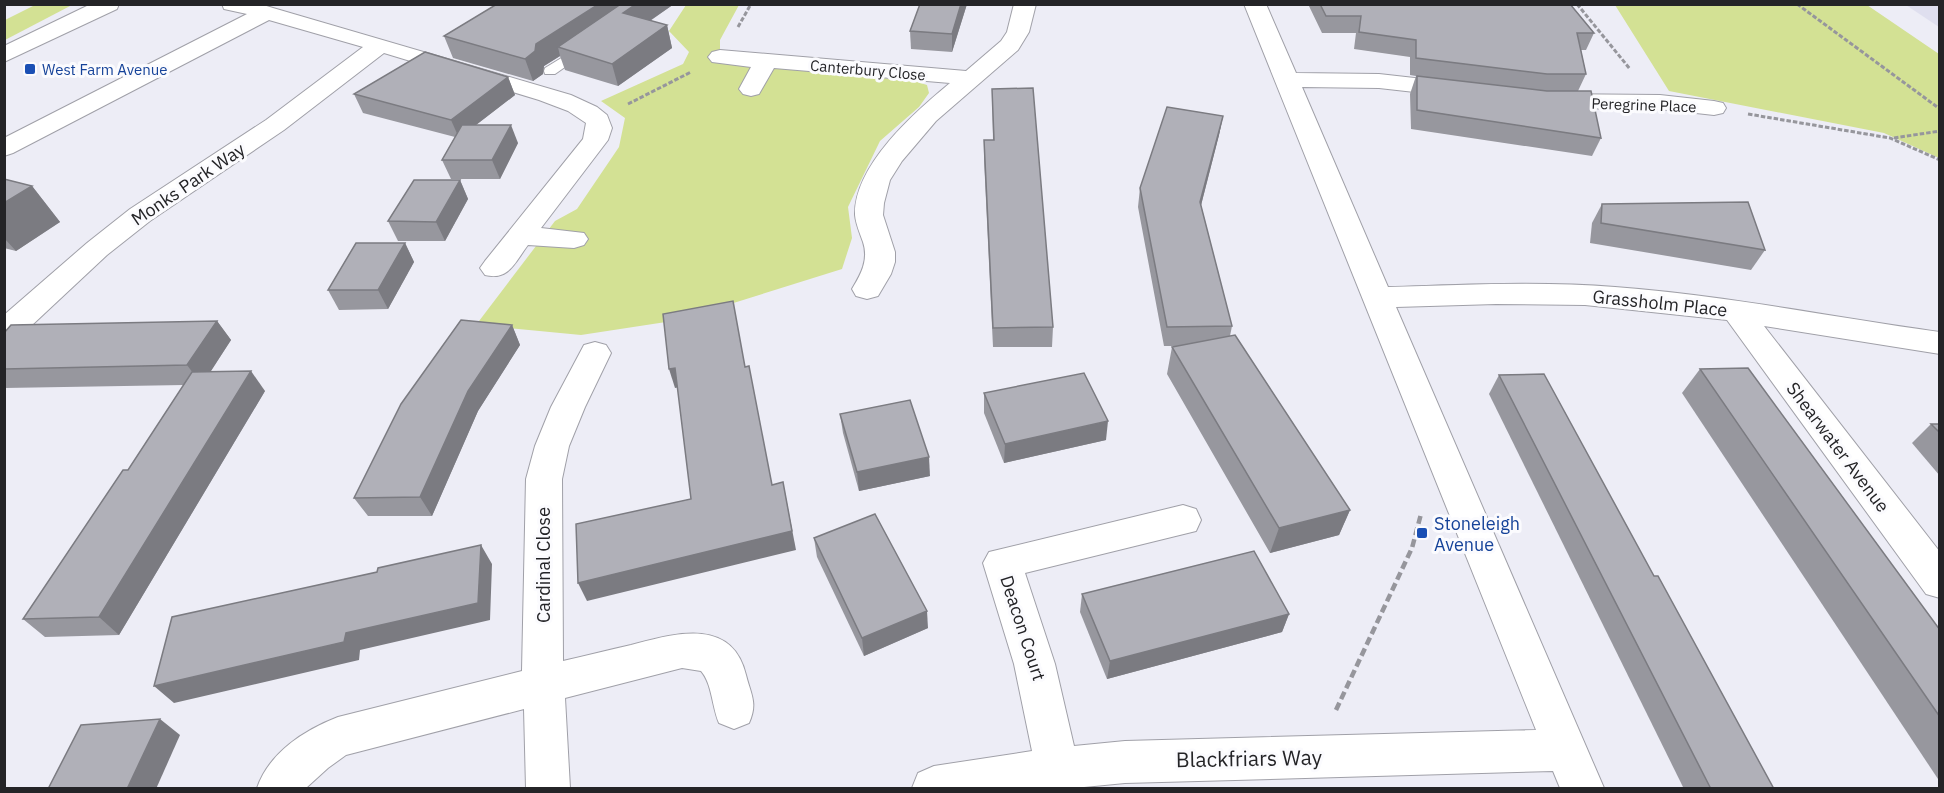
<svg xmlns="http://www.w3.org/2000/svg" width="1944" height="793" font-family="'IBM Plex Sans',sans-serif">
	<style>
		.built { fill: #dfdfef }
		.green { fill: #d3e194 }
		.lines { fill: none; stroke-linecap: round; stroke-linejoin: round }
		.lane-casing { stroke: #a0a0a8; stroke-width: 2 }
		.street-casing { stroke: #a0a0a8; stroke-width: 2 }
		.secondary-casing { stroke: #a0a0a8; stroke-width: 2 }
		.path-far1 { stroke: #96969c; stroke-width: 3; stroke-dasharray: 4.5 2; stroke-linecap: butt }
		.path { stroke: #96969c; stroke-width: 4.5; stroke-dasharray: 8 4; stroke-linecap: butt }
		.lane { fill: #fff; fill-rule: evenodd }
		.street { fill: #fff; fill-rule: evenodd }
		.secondary { fill: #fff; fill-rule: evenodd }
		.wall { fill: #97979e }
		.shaded-wall { fill: #7b7b81 }
		.building { fill: #b0b0b8; stroke: #7b7b81; stroke-width: 1.5 }
		.transit-dot { fill: #1a4fb4; stroke: #fbfbfe; stroke-width: 2 }
		.labels { text-anchor: middle; dominant-baseline: central; stroke-width: 6; stroke-linejoin: round; paint-order: stroke }
		.far-transit-label { font-size: 15px; fill: #164399; stroke: #fbfbfe; text-anchor: start }
		.far-street-label { font-size: 15px; fill: #242427; stroke: #fbfbfe }
		.street-label { font-size: 18px; fill: #242427; stroke: #fbfbfe }
		.transit-label { font-size: 18px; fill: #164399; stroke: #fbfbfe; text-anchor: start }
		.near-street-label { font-size: 21px; fill: #242427; stroke: #fbfbfe }
	</style>
	<rect width="100%" height="100%" fill="#ededf6"/>
	<path class="built" d="M 1906,5 L 1939,5 L 1939,27 Z"/>
	<g class="green">
		<path d="M 37,4 L 72,5 L 5,40 L 5,20 Z"/>
		<path d="M 686,5 L 739,5 L 720,40 L 720,63 L 914,81 L 927,85 L 929,93 L 919,107 L 880,141 L 848,207 L 852,238 L 842,269 L 679,320 L 581,335 L 476,325 L 555,221 L 577,209 L 619,147 L 625,118 L 601,101 L 683,64 L 689,52 L 669,31 Z"/>
		<path d="M 1615,5 L 1867,5 L 1939,54 L 1939,158 L 1884,133 L 1669,91 Z"/>
	</g>
	<g class="lines">
		<defs>
			<path id="lane" d="M 581,46 L 587,50 L 585,53 L 555,74 L 545,74 L 544,71 L 545,68 Z"/>
			<g id="street">
				<path d="M 222,4 L 260,4 L 273,8 L 571,95 L 597,107 L 607,115 L 612,128 L 608,140 L 541,228 L 584,233 L 588,239 L 584,245 L 574,248 L 528,245 C 515,262 509,281 485,275 L 480,268 L 485,261 L 583,139 L 586,123 L 568,111 L 539,100 L 384,53 L 284,130 L 150,221 L 107,255 L 15,341 L 4,344 L 4,315 L 87,243 L 130,209 L 266,120 L 363,47 L 269,20 L 13,153 L 4,156 L 4,138 L 247,14 L 224,9 Z"/>
				<path d="M 1014,4 L 1036,4 L 1029,32 L 1018,50 L 936,121 L 902,161 L 890,180 L 884,203 L 883,215 L 895,252 L 895,262 L 891,274 L 878,296 L 867,299 L 856,296 L 852,289 C 861,274 869,260 863,242 C 860,233 856,225 855,215 C 854,165 915,112 950,83 L 774,68 L 759,94 L 751,96 L 743,94 L 739,89 L 751,67 L 712,62 L 708,57 L 712,52 L 720,50 L 966,71 L 1001,41 L 1007,32 Z"/>
				<path d="M 1244,4 L 1266,4 L 1296,73 L 1379,74 L 1459,83 L 1467,85 L 1471,90 L 1467,95 L 1459,97 L 1379,88 L 1302,87 L 1388,287 C 1464,285 1540,281 1615,287 C 1724,295 1831,317 1940,332 L 1940,354 L 1764,326 L 1940,552 L 1940,598 L 1926,594 L 1727,320 L 1585,305 L 1496,304 L 1396,307 L 1604,788 L 1560,788 L 1553,771 L 1125,783 L 1074,788 L 912,788 L 918,773 L 934,766 L 1032,751 L 1014,664 L 983,563 L 989,552 L 1183,505 L 1196,509 L 1201,520 L 1196,531 L 1025,573 L 1055,664 L 1074,746 L 1125,741 L 1536,730 Z"/>
				<path d="M 1549,94 L 1660,95 L 1714,101 L 1723,103 L 1726,108 L 1723,113 L 1714,115 L 1660,109 L 1549,108 L 1540,106 L 1537,101 L 1540,96 Z"/>
				<path d="M 595,342 L 606,345 L 611,353 L 585,407 L 569,446 L 562,479 L 563,661 C 586,656 608,650 631,645 C 673,634 732,616 746,675 C 751,695 758,703 749,723 L 734,729 L 719,723 C 712,707 712,683 701,671 L 682,668 L 565,698 L 570,788 L 526,788 L 524,709 L 346,755 L 328,768 L 306,788 L 257,788 C 269,753 304,730 338,717 L 522,671 L 526,479 L 535,446 L 551,407 L 584,345 Z"/>
			</g>
			<path id="secondary" d="M 91,4 L 119,4 L 117,9 L 4,62 L 4,46 Z"/>
		</defs>
		<use href="#lane" class="lane-casing"/>
		<use href="#street" class="street-casing"/>
		<use href="#secondary" class="secondary-casing"/>
		<g class="path-far1">
			<path d="M 1577,4 L 1630,69"/>
			<path d="M 1797,4 L 1940,109"/>
			<path d="M 738,27 L 751,4"/>
			<path d="M 628,104 L 691,72"/>
			<path d="M 1748,114 L 1890,138 L 1940,160"/>
			<path d="M 1894,138 L 1940,131"/>
		</g>
		<path class="path" d="M 1336,710 L 1412,548 L 1421,514"/>
		<use href="#lane" class="lane"/>
		<use href="#street" class="street"/>
		<use href="#secondary" class="secondary"/>
	</g>
	<g class="wall">
		<path d="M 497,4 L 674,4 L 650,21 L 667,25 L 672,48 L 618,86 L 565,70 L 560,56 L 544,66 L 543,74 L 533,81 L 453,58 L 444,36 Z"/>
		<path d="M 920,4 L 967,4 L 952,52 L 911,49 L 910,31 Z"/>
		<path d="M 1308,4 L 1570,4 L 1594,33 L 1586,50 L 1581,50 L 1586,74 L 1578,91 L 1601,138 L 1592,156 L 1411,129 L 1410,94 L 1416,76 L 1410,75 L 1410,57 L 1354,49 L 1356,33 L 1322,33 Z"/>
		<path d="M 508,77 L 515,95 L 476,125 L 518,143 L 500,179 L 451,179 L 442,160 L 455,137 L 363,113 L 354,94 Z"/>
		<path d="M 992,89 L 1053,327 L 1052,347 L 993,347 L 984,159 L 984,140 L 993,140 Z"/>
		<path d="M 1223,116 L 1219,135 L 1201,205 L 1232,326 L 1230,336 L 1350,510 L 1339,535 L 1270,553 L 1167,374 L 1172,347 L 1179,346 L 1164,346 L 1138,207 L 1140,188 Z"/>
		<path d="M 4,179 L 32,186 L 60,222 L 16,251 L 4,248 Z"/>
		<path d="M 460,180 L 468,199 L 445,241 L 398,241 L 388,221 Z"/>
		<path d="M 1602,204 L 1765,250 L 1751,270 L 1590,243 L 1592,223 Z"/>
		<path d="M 405,243 L 414,262 L 388,309 L 339,310 L 328,290 Z"/>
		<path d="M 217,321 L 231,340 L 210,372 L 265,391 L 119,635 L 45,637 L 23,619 L 128,470 L 184,385 L 4,388 L 4,333 Z"/>
		<path d="M 512,325 L 520,345 L 478,411 L 432,516 L 368,516 L 354,498 Z"/>
		<path d="M 1700,369 L 1940,630 L 1940,782 L 1682,393 Z"/>
		<path d="M 1499,375 L 1654,576 L 1774,789 L 1684,789 L 1489,394 Z"/>
		<path d="M 984,393 L 1106,440 L 1004,463 L 984,413 Z"/>
		<path d="M 840,414 L 930,476 L 859,491 L 843,433 Z"/>
		<path d="M 1931,424 L 1940,424 L 1940,476 L 1912,443 Z"/>
		<path d="M 814,538 L 928,628 L 864,656 L 817,557 Z"/>
		<path d="M 1082,594 L 1289,614 L 1282,632 L 1107,679 L 1080,612 Z"/>
	</g>
	<g class="shaded-wall">
		<path d="M 599,4 L 674,4 L 629,35 L 558,47 L 560,56 L 544,66 L 543,74 L 533,81 L 525,59 L 536,44 Z"/>
		<path d="M 961,4 L 967,4 L 952,52 L 952,34 Z"/>
		<path d="M 667,25 L 672,48 L 618,86 L 612,64 Z"/>
		<path d="M 508,77 L 515,95 L 459,138 L 451,120 Z"/>
		<path d="M 1223,116 L 1219,135 L 1197,221 L 1200,202 Z"/>
		<path d="M 511,125 L 518,143 L 500,179 L 492,160 Z"/>
		<path d="M 460,180 L 468,199 L 445,241 L 436,222 Z"/>
		<path d="M 32,186 L 60,222 L 16,251 L 4,238 L 4,203 Z"/>
		<path d="M 405,243 L 414,262 L 388,309 L 378,290 Z"/>
		<path d="M 217,321 L 231,340 L 202,385 L 187,365 Z"/>
		<path d="M 512,325 L 520,345 L 478,411 L 432,516 L 420,497 L 468,391 Z"/>
		<path d="M 675,368 L 680,387 L 675,388 L 669,369 Z"/>
		<path d="M 251,371 L 265,391 L 119,635 L 99,617 Z"/>
		<path d="M 1108,421 L 1106,440 L 1004,463 L 1005,444 Z"/>
		<path d="M 929,457 L 930,476 L 859,491 L 857,472 Z"/>
		<path d="M 783,482 L 796,550 L 587,601 L 578,583 Z"/>
		<path d="M 1350,510 L 1339,535 L 1270,553 L 1279,528 Z"/>
		<path d="M 481,545 L 492,564 L 490,620 L 360,650 L 359,660 L 174,703 L 154,686 L 346,633 Z"/>
		<path d="M 927,611 L 928,628 L 864,656 L 862,638 Z"/>
		<path d="M 1289,614 L 1282,632 L 1107,679 L 1110,661 Z"/>
		<path d="M 160,719 L 180,735 L 156,789 L 127,789 Z"/>
	</g>
	<g class="building">
		<path d="M 497,4 L 599,4 L 536,44 L 535,51 L 525,59 L 444,36 Z"/>
		<path d="M 621,4 L 636,4 L 623,13 L 667,25 L 612,64 L 558,47 Z"/>
		<path d="M 920,4 L 961,4 L 952,34 L 910,31 Z"/>
		<path d="M 1320,4 L 1570,4 L 1594,33 L 1577,33 L 1586,74 L 1547,74 L 1416,58 L 1416,40 L 1359,32 L 1361,16 L 1326,16 Z"/>
		<path d="M 425,52 L 508,77 L 451,120 L 354,94 Z"/>
		<path d="M 1417,76 L 1547,91 L 1591,91 L 1601,138 L 1417,110 Z"/>
		<path d="M 1033,88 L 1053,327 L 993,328 L 984,140 L 994,140 L 992,89 Z"/>
		<path d="M 1167,107 L 1223,116 L 1200,202 L 1232,326 L 1167,327 L 1140,188 Z"/>
		<path d="M 462,125 L 511,125 L 492,160 L 442,160 Z"/>
		<path d="M 4,179 L 32,186 L 4,203 Z"/>
		<path d="M 414,180 L 460,180 L 436,222 L 388,221 Z"/>
		<path d="M 1748,202 L 1765,250 L 1601,223 L 1602,204 Z"/>
		<path d="M 356,243 L 405,243 L 378,290 L 328,290 Z"/>
		<path d="M 733,301 L 745,367 L 749,366 L 772,485 L 783,482 L 792,531 L 578,583 L 576,524 L 691,499 L 675,368 L 669,369 L 663,314 Z"/>
		<path d="M 461,320 L 512,325 L 468,391 L 420,497 L 354,498 L 401,404 Z"/>
		<path d="M 217,321 L 187,365 L 4,369 L 4,333 L 11,325 Z"/>
		<path d="M 1235,335 L 1350,510 L 1279,528 L 1172,347 Z"/>
		<path d="M 1748,368 L 1940,630 L 1940,717 L 1700,369 Z"/>
		<path d="M 251,371 L 99,617 L 23,619 L 123,470 L 128,470 L 192,372 Z"/>
		<path d="M 1084,373 L 1108,421 L 1005,444 L 984,393 Z"/>
		<path d="M 1544,374 L 1654,576 L 1658,576 L 1774,789 L 1711,789 L 1499,375 Z"/>
		<path d="M 910,400 L 929,457 L 857,472 L 840,414 Z"/>
		<path d="M 1931,424 L 1940,424 L 1940,433 Z"/>
		<path d="M 875,514 L 927,611 L 862,638 L 814,538 Z"/>
		<path d="M 481,545 L 478,603 L 346,633 L 344,642 L 154,686 L 172,617 L 377,572 L 378,568 Z"/>
		<path d="M 1254,551 L 1289,614 L 1110,661 L 1082,594 Z"/>
		<path d="M 160,719 L 127,789 L 48,789 L 81,725 Z"/>
	</g>
	<g class="transit-dot">
		<rect x="24" y="63" width="12" height="12" rx="3"/>
		<rect x="1416" y="527" width="12" height="12" rx="3"/>
	</g>
	<g class="labels">
		<g class="far-transit-label">
			<text x="42" y="69">West Farm Avenue</text>
		</g>
		<g class="far-street-label">
			<text transform="translate(868 70) rotate(5)">Canterbury Close</text>
			<text transform="translate(1644 105) rotate(2)">Peregrine Place</text>
		</g>
		<g class="street-label">
			<text transform="translate(188 184) rotate(-34)">Monks Park Way</text>
			<text transform="translate(1660 303) rotate(6)">Grassholm Place</text>
			<text transform="translate(1838 447) rotate(53)">Shearwater Avenue</text>
			<text transform="translate(543 565) rotate(-90)">Cardinal Close</text>
			<text transform="translate(1023 628) rotate(72)">Deacon Court</text>
		</g>
		<g class="transit-label">
			<text x="1434" y="523">Stoneleigh<tspan x="1434" dy="21">Avenue</tspan></text>
		</g>
		<g class="near-street-label">
			<text transform="translate(1249 758) rotate(-1)">Blackfriars Way</text>
		</g>
	</g>
	<rect width="1944" height="793" fill="none" stroke="#242427" stroke-width="12"/>
</svg>
